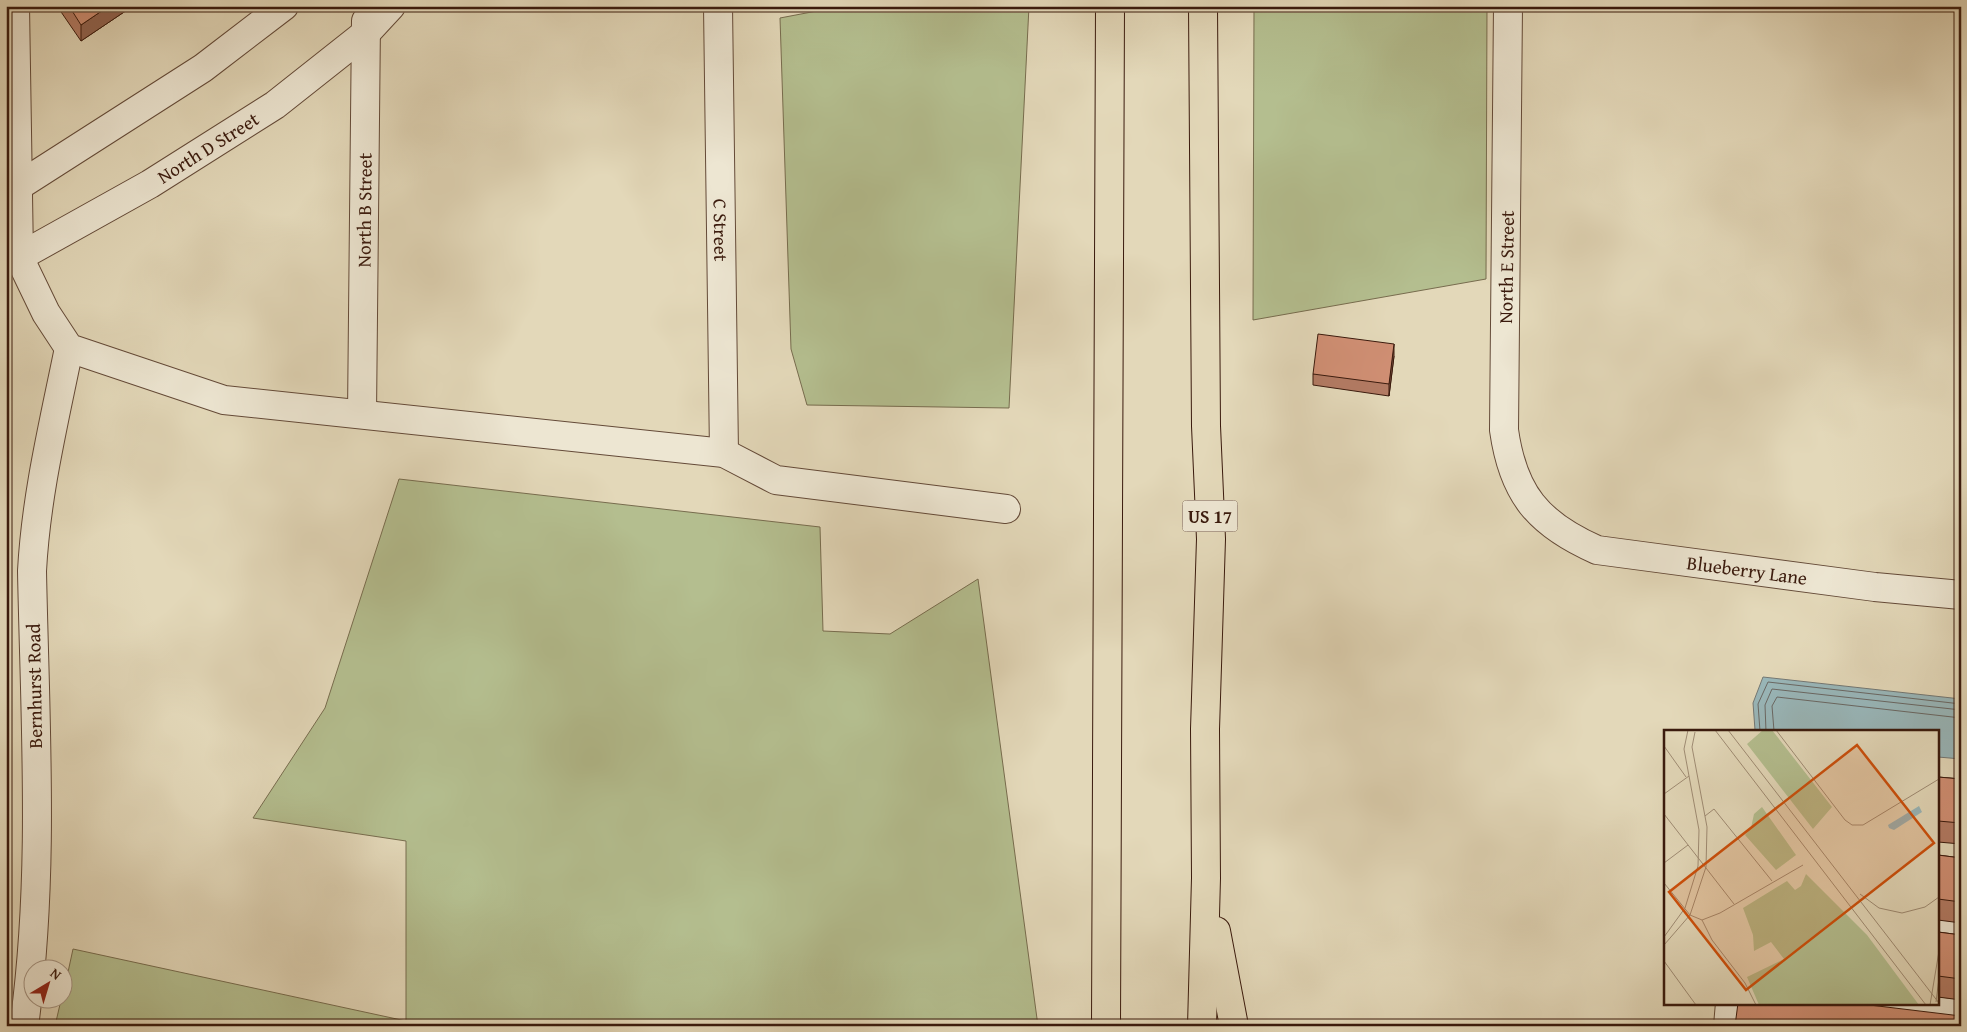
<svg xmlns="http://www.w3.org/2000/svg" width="1967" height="1032" font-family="'Gentium Book Plus',serif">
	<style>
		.green { fill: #b4be8f; stroke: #776c4e }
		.water { fill: #99b7ba; stroke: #737875 }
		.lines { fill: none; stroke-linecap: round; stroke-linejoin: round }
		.shore { stroke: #6a6864; stroke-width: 1 }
		.minor-casing { stroke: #644a38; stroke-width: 30 }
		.highway-casing { stroke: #3a1a0d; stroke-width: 30 }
		.minor { stroke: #ede6d2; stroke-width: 28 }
		.highway { stroke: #e3d8b9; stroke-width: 28 }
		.wall { fill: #b37b64; stroke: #3a1a0d }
		.shaded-wall { fill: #926451; stroke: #3a1a0d }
		.building { fill: #d08f74; stroke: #3a1a0d }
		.labels { text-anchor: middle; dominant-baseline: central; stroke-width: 4.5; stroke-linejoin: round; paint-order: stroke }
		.shield { fill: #ede6d2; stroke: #705748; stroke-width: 1 }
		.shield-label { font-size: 18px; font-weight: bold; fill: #3a1a0d }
		.street-label { font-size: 19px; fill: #3a1a0d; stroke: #ede6d2 }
		.inset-road { fill: none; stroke: #9f8c74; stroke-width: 1 }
		.view { fill: #ce500c; fill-opacity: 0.15; stroke: #ce500c; stroke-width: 2.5 }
		.inset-edge { fill: none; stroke: #3a1a0d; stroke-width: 2.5 }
	</style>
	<rect width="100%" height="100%" fill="#e3d8b9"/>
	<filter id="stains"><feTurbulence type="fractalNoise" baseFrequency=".004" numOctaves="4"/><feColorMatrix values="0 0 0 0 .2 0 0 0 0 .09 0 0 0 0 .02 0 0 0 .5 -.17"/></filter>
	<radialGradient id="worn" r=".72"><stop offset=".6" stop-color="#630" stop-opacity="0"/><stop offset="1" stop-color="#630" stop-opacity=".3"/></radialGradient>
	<g class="green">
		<path d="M 843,6 L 1029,6 L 1009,408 L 807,405 L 791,349 L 780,18 Z"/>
		<path d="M 1254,6 L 1487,6 L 1486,279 L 1253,320 Z"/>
		<path d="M 399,479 L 820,527 L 823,631 L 890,634 L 978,579 L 1038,1026 L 55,1026 L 61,1000 L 62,1000 L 73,949 L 406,1021 L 406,841 L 253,818 L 325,708 Z"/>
	</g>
	<path class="water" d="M 1763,677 L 1961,699 L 1961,759 L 1938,757 L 1938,731 L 1757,731 L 1755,730 L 1753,703 Z"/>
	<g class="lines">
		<g class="shore">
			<path d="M 1760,731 L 1758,704 L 1768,682 L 1961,704"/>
			<path d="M 1766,731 L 1765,705 L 1772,689 L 1961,710"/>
			<path d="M 1774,731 L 1772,706 L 1777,697 L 1961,718"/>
		</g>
		<defs>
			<g id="minor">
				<path d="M 15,6 L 19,257 L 46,313 L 69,348 L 224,400 L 724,453 L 776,480 L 1006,509"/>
				<path id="s1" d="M 718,6 L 724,453"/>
				<path id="s2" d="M 1508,6 L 1504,430 C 1513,494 1538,524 1597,550 L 1875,587 L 1961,595"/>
				<path d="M 6,191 L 17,187 L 203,68 L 284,6"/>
				<path id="s3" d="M 6,261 L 19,257 L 150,184 L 275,105 L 366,33 L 391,6"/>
				<path id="s4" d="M 362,414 L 366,21"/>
				<path d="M 1938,932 L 1961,935"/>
				<path d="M 1860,1003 L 1961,1014"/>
				<path d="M 24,1026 C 45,875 35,723 32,571 C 36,495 54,422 69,348"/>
				<path d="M 1728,1026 L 1730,1003"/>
			</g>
			<g id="highway">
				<path d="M 1216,931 L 1234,1026"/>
				<path d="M 1106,1026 L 1110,6"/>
				<path d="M 1202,1026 L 1206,878 L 1205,729 L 1211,539 L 1206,426 L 1203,6"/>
			</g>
		</defs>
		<use href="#minor" class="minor-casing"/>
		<use href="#highway" class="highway-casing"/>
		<use href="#minor" class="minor"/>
		<use href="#highway" class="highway"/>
	</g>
	<g class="wall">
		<path d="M 57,6 L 133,6 L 81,41 Z"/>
		<path d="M 1394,356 L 1389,396 L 1313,385 L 1313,374 Z"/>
		<path d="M 1938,777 L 1961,779 L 1961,844 L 1938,842 Z"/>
		<path d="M 1938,855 L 1961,858 L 1961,923 L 1938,920 Z"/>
		<path d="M 1938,932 L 1961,935 L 1961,1000 L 1938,997 Z"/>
	</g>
	<g class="shaded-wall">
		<path d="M 109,6 L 133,6 L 81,41 L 81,25 Z"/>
		<path d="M 1394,344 L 1394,356 L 1389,396 L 1389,384 Z"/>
	</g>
	<g class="building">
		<path d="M 69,6 L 109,6 L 81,25 Z"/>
		<path d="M 1318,334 L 1394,344 L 1389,384 L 1313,374 Z"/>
		<path d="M 1938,777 L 1961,779 L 1961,823 L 1938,821 Z"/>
		<path d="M 1938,855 L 1961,858 L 1961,902 L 1938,899 Z"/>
		<path d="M 1938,932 L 1961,935 L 1961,979 L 1938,976 Z"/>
		<path d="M 1738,1003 L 1853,1003 L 1961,1016 L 1961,1026 L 1735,1026 Z"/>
	</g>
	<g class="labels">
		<rect class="shield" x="1182.5" y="500.5" width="55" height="31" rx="4"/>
		<g class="shield-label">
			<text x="1210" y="516">US 17</text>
		</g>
		<g class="street-label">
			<text stroke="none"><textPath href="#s3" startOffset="232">North D Street</textPath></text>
			<text stroke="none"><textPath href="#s4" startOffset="204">North B Street</textPath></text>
			<text stroke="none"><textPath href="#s1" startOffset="224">C Street</textPath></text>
			<text transform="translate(1506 267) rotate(-89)">North E Street</text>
			<text stroke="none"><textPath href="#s2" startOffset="736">Blueberry Lane</textPath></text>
			<text transform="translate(34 686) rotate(-91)">Bernhurst Road</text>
		</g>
	</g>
	<g transform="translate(1664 730)">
		<rect width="275" height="275" fill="#e3d8b9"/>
		<path d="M 99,0 L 108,0 L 168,77 L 149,99 L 83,14 ZM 98,77 L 132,125 L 112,140 L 81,105 L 87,98 L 90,84 ZM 142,144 L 203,205 L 255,275 L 95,275 L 83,247 L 120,229 L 107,212 L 90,221 L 89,205 L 79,178 L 123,151 L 131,160 L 137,156 Z" fill="#b4be8f"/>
		<path d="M 255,76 L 258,82 L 230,100 L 225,98 L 224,95 Z" fill="#99b7ba"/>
		<path class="inset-road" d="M 51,0 L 262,275M 64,0 L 275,273M 112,0 L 181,90 L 188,95 L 199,95 L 275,49M 0,16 L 22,47M 0,64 L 25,46M 0,84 L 70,174M 41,86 L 50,79 L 108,151M 0,133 L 24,115M 0,153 L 26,185 L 38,190 L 56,183 L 139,135M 196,164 L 215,178 L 238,183 L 261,177 L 275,167M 38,190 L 48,210 L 81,253 L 92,275M 0,207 L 21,178 L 34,136 L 35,100 L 20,19 L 24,0M 0,215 L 26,185 L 42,137 L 43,97 L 28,17 L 31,2M 0,231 L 32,275M 272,272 L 275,248M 266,275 L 275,221"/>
		<path class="view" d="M 193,15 L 270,113 L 82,260 L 5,162 Z"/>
		<rect width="275" height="275" class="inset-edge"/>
	</g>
	<rect width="1967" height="1032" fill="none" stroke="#e3d8b9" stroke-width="25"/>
	<rect x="8" y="8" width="1952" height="1017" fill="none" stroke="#3a1a0d" stroke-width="2.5"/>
	<rect x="12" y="12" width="1942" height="1007" fill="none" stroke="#3a1a0d"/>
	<g transform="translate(48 984) rotate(38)"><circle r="24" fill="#ede6d2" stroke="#a59483"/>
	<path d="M0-4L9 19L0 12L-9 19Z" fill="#8f2418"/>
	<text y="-8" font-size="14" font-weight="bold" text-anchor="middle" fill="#3a1a0d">N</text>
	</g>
	<rect width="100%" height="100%" filter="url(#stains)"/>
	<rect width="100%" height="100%" fill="url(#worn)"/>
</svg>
